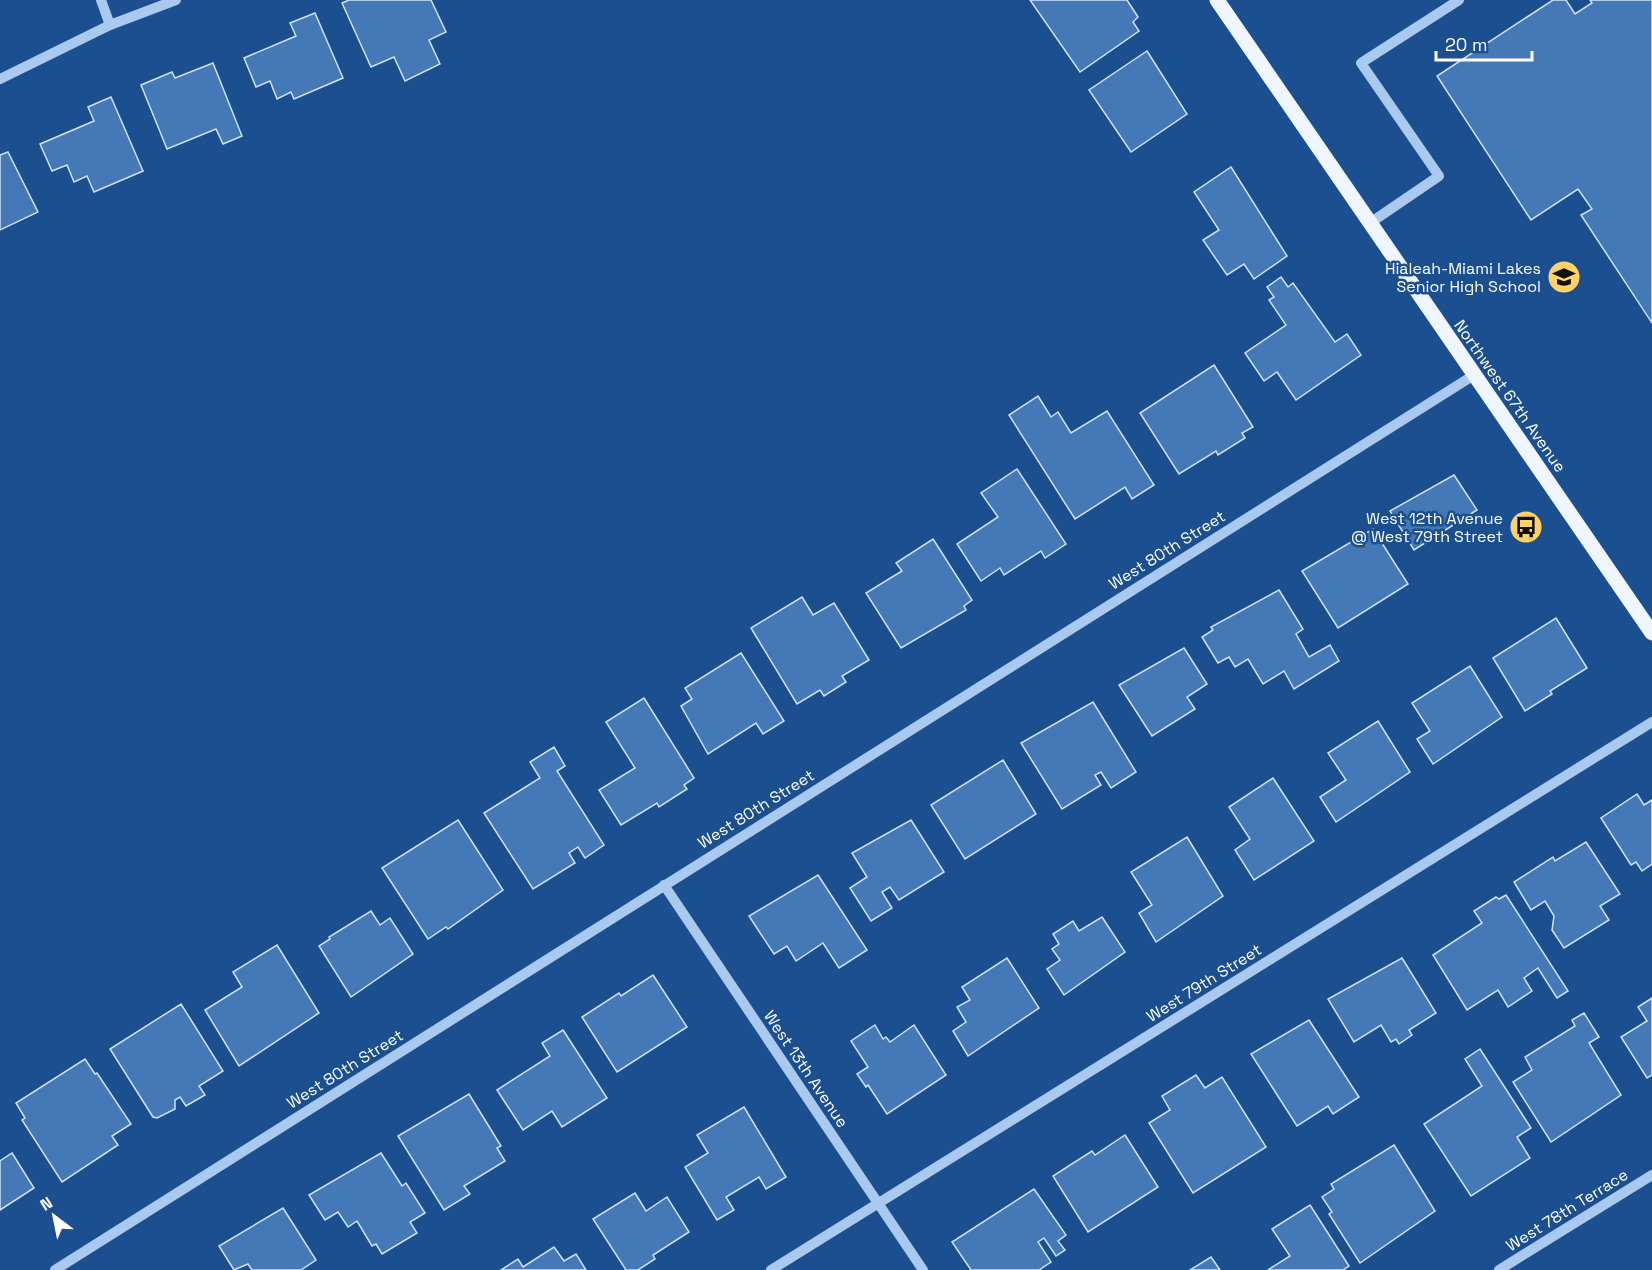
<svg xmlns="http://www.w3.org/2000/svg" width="1652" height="1270" font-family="'Space Grotesk',sans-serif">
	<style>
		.building { fill: #4478b7; stroke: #cfe3fa; stroke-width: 1.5 }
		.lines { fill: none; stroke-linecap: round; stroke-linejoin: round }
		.minor { stroke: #a9c9ee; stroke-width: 10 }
		.major { stroke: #f0f6ff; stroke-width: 15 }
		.labels { text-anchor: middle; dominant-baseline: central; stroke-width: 5; stroke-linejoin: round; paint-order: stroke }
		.poi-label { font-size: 16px; fill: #fff; stroke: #1b4f8f; text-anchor: end }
		.street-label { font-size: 16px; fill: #fff; stroke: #1b4f8f }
	</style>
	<rect width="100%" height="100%" fill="#1b4f8f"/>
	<g class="building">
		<path d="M 349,0 L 431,0 L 446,32 L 429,40 L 440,64 L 405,81 L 394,57 L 371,67 L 342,3 Z"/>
		<path d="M 1030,0 L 1127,0 L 1138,17 L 1133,22 L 1139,31 L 1080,72 Z"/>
		<path d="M 1553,0 L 1566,0 L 1575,14 L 1592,3 L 1590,0 L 1652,0 L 1652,323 L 1581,215 L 1592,209 L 1578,189 L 1531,220 L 1437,76 Z"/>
		<path d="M 315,13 L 343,78 L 294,99 L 291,92 L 277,99 L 270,81 L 256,87 L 244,58 L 296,36 L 290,23 Z"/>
		<path d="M 1147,51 L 1187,114 L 1131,152 L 1089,90 Z"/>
		<path d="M 213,63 L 242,136 L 223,144 L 216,129 L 167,149 L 141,85 L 172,72 L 175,78 Z"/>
		<path d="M 111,97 L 143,171 L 94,192 L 87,176 L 74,182 L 67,165 L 52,171 L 40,144 L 94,121 L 88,107 Z"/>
		<path d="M 8,152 L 38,212 L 0,230 L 0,155 Z"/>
		<path d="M 1231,167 L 1287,256 L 1254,279 L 1244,264 L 1227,275 L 1203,240 L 1219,230 L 1194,192 Z"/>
		<path d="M 1281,277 L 1288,287 L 1293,283 L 1335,342 L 1347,334 L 1361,355 L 1296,400 L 1277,372 L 1264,381 L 1245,353 L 1286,325 L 1269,300 L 1274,297 L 1267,287 Z"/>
		<path d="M 1214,365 L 1253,427 L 1242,433 L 1245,438 L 1218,455 L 1216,451 L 1179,474 L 1140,413 Z"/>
		<path d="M 1038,396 L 1051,417 L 1058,412 L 1071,433 L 1107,411 L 1154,485 L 1132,499 L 1125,487 L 1075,519 L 1009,415 Z"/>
		<path d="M 1017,469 L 1066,544 L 1045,558 L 1041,551 L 1004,575 L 1000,568 L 981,581 L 957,544 L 998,517 L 981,493 Z"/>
		<path d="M 1454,475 L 1477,510 L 1414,550 L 1390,511 Z"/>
		<path d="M 1373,529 L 1408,584 L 1338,628 L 1302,571 Z"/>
		<path d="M 933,539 L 972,600 L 964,606 L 966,610 L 901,648 L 866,593 L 902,571 L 896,563 Z"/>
		<path d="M 1279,590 L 1303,629 L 1296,634 L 1309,657 L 1330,645 L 1339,661 L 1294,689 L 1284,671 L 1263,684 L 1248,659 L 1235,667 L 1229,657 L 1218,663 L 1202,637 L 1213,630 L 1211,627 Z"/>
		<path d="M 802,597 L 813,615 L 834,603 L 869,660 L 842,676 L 846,682 L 824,696 L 820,690 L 797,704 L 751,628 Z"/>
		<path d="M 1556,618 L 1587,668 L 1550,691 L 1552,694 L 1525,711 L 1493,658 Z"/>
		<path d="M 1184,648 L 1207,684 L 1187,697 L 1195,709 L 1152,736 L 1119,685 Z"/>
		<path d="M 741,653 L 784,721 L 763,734 L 756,723 L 708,754 L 681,706 L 692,699 L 685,688 Z"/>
		<path d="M 1470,666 L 1502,717 L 1433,764 L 1417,739 L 1430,731 L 1412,703 Z"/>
		<path d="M 644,698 L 694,778 L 684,785 L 687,789 L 659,807 L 657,803 L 621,825 L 599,790 L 635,768 L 606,722 Z"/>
		<path d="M 1093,702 L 1136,772 L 1111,788 L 1101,772 L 1095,775 L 1101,785 L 1062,809 L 1021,743 Z"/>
		<path d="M 1378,721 L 1410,772 L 1336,822 L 1320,797 L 1346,780 L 1328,753 Z"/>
		<path d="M 554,747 L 565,766 L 557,771 L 604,845 L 585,858 L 578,847 L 569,853 L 575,863 L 533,889 L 484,813 L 540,778 L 530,762 Z"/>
		<path d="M 1003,760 L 1036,814 L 965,859 L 931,805 Z"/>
		<path d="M 1273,778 L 1314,841 L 1254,880 L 1235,850 L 1250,839 L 1229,807 Z"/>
		<path d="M 1637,794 L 1644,805 L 1652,800 L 1652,864 L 1642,871 L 1636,862 L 1631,865 L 1601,818 Z"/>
		<path d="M 458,820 L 503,890 L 448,929 L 446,927 L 428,939 L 382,868 Z"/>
		<path d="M 911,820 L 944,872 L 899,900 L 890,887 L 882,892 L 892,908 L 871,921 L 850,888 L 867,877 L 852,853 Z"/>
		<path d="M 1187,837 L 1223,896 L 1156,942 L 1139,913 L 1152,905 L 1131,872 Z"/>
		<path d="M 1586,842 L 1620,894 L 1600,906 L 1609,920 L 1564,948 L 1552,930 L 1554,916 L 1545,901 L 1531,910 L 1514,882 L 1553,857 L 1555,861 Z"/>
		<path d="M 818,875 L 867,950 L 839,968 L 823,943 L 796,961 L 787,946 L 774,954 L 749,916 Z"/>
		<path d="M 1506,895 L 1568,991 L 1557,998 L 1538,968 L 1524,978 L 1532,991 L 1508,1007 L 1498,990 L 1467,1010 L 1433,955 L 1482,923 L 1474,911 L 1496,897 L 1499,899 Z"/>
		<path d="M 371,911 L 380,925 L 390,918 L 413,954 L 351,997 L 319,946 L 330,939 L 329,937 Z"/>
		<path d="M 1102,917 L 1125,952 L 1064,995 L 1047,969 L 1060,960 L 1052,949 L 1059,944 L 1053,934 L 1073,921 L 1079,931 Z"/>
		<path d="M 277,945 L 319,1013 L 239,1066 L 205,1010 L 242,987 L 233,972 Z"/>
		<path d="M 1007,958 L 1039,1008 L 968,1056 L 953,1031 L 966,1022 L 957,1007 L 970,1000 L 962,987 Z"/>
		<path d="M 1402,958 L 1436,1013 L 1409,1030 L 1412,1035 L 1399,1044 L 1396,1039 L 1391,1042 L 1381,1025 L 1354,1042 L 1328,999 Z"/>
		<path d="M 653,975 L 687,1027 L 617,1072 L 582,1017 L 619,993 L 621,996 Z"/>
		<path d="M 1652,998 L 1652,1075 L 1647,1078 L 1621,1037 L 1647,1021 L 1638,1007 Z"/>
		<path d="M 181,1004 L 223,1071 L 199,1086 L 205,1095 L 186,1106 L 180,1097 L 175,1100 L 175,1109 L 157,1118 L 153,1117 L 110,1049 Z"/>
		<path d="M 1584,1013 L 1599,1037 L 1589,1043 L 1621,1095 L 1551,1142 L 1513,1082 L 1532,1070 L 1525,1057 L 1575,1026 L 1572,1020 Z"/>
		<path d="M 1309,1020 L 1359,1097 L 1333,1114 L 1328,1106 L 1297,1126 L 1251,1054 Z"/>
		<path d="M 875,1025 L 883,1039 L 886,1037 L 890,1042 L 914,1025 L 946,1075 L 887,1114 L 868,1085 L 866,1087 L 857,1074 L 868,1067 L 851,1041 Z"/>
		<path d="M 563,1030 L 607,1098 L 562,1127 L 552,1111 L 523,1130 L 497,1090 L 550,1056 L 542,1043 Z"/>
		<path d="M 1480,1049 L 1531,1128 L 1517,1137 L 1530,1158 L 1471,1196 L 1424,1124 L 1482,1086 L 1465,1059 Z"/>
		<path d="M 85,1059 L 95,1074 L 97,1073 L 131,1124 L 112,1136 L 118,1145 L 62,1182 L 22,1120 L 25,1118 L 16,1103 Z"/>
		<path d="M 1196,1075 L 1205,1088 L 1222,1077 L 1266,1147 L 1193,1193 L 1149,1123 L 1170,1110 L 1162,1096 Z"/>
		<path d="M 469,1094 L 501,1146 L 497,1148 L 505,1161 L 464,1186 L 470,1194 L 444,1210 L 398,1136 Z"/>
		<path d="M 744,1107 L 786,1177 L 766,1189 L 759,1177 L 726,1197 L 734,1210 L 717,1220 L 685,1167 L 708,1153 L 697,1135 Z"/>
		<path d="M 1125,1135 L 1158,1187 L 1088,1232 L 1053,1176 L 1092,1151 L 1095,1155 Z"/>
		<path d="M 1394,1145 L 1435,1211 L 1360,1263 L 1329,1214 L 1332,1212 L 1322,1197 L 1334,1189 L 1331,1184 Z"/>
		<path d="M 12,1153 L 34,1188 L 0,1210 L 0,1161 Z"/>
		<path d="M 381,1153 L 402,1186 L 406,1183 L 425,1213 L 410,1222 L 417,1233 L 382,1254 L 376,1244 L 372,1246 L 357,1221 L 348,1227 L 338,1212 L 325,1220 L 309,1195 Z"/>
		<path d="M 1034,1189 L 1066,1235 L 1058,1241 L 1065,1250 L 1056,1256 L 1044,1238 L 1038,1242 L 1051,1262 L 1039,1270 L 971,1270 L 952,1242 Z"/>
		<path d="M 635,1193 L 646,1211 L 667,1197 L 689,1232 L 653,1255 L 655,1259 L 638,1270 L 626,1270 L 593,1219 Z"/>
		<path d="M 1310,1205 L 1349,1266 L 1343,1270 L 1268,1270 L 1290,1256 L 1272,1229 Z"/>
		<path d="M 283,1208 L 316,1260 L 301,1270 L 252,1270 L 248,1264 L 234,1270 L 219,1246 Z"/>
		<path d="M 554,1247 L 564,1261 L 576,1254 L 586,1270 L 501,1270 L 518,1259 L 523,1267 Z"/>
		<path d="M 1211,1257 L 1220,1270 L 1190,1270 Z"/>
	</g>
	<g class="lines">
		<g class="minor">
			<path d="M 101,0 L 110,25"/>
			<path d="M 0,79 L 110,25 L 176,0"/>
			<path d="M 1370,223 L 1439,176 L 1361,63 L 1459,0"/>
			<path d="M 664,885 L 923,1270"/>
			<path d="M 55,1270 L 1474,375"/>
			<path d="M 771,1270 L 1652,722"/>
			<path d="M 1499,1270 L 1652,1175"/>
		</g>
		<path class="major" d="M 1217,0 L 1652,633"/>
	</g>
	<defs>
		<symbol id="school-disc" viewBox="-11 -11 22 22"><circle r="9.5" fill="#ffd166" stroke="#1b4f8f"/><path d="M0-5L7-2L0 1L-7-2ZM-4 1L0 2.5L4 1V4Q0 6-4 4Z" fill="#111"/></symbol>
		<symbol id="bus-disc" viewBox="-11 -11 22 22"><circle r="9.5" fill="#ffd166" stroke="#1b4f8f"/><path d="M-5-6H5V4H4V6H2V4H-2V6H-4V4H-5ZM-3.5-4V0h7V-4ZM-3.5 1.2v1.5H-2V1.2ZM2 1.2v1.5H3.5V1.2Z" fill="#111"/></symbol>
	</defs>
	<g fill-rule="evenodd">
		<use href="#school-disc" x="1545" y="258" width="38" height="38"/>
		<use href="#bus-disc" x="1507" y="508" width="38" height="38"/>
	</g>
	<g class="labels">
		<g class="poi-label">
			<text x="1541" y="268">Hialeah-Miami Lakes<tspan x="1541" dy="18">Senior High School</tspan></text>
			<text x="1503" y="518">West 12th Avenue<tspan x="1503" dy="18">@ West 79th Street</tspan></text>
		</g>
		<g class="street-label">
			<text transform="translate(1510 396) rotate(55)">Northwest 67th Avenue</text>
			<text transform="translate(1167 550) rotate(-32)">West 80th Street</text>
			<text transform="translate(756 809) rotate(-32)">West 80th Street</text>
			<text transform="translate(1204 983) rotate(-32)">West 79th Street</text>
			<text transform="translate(345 1069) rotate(-32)">West 80th Street</text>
			<text transform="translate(806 1069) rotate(56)">West 13th Avenue</text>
			<text transform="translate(1567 1210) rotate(-32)">West 78th Terrace</text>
		</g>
	</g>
	<g transform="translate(54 1216) rotate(328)" stroke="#1b4f8f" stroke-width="4.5" paint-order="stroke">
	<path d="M0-4.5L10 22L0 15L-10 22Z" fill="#ffffff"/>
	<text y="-9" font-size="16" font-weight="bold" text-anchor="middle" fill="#ffffff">N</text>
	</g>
	<path d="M1436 51v9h96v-9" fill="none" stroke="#ffffff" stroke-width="3"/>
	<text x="1445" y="51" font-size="18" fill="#ffffff" stroke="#1b4f8f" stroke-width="4.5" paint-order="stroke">20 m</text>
</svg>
